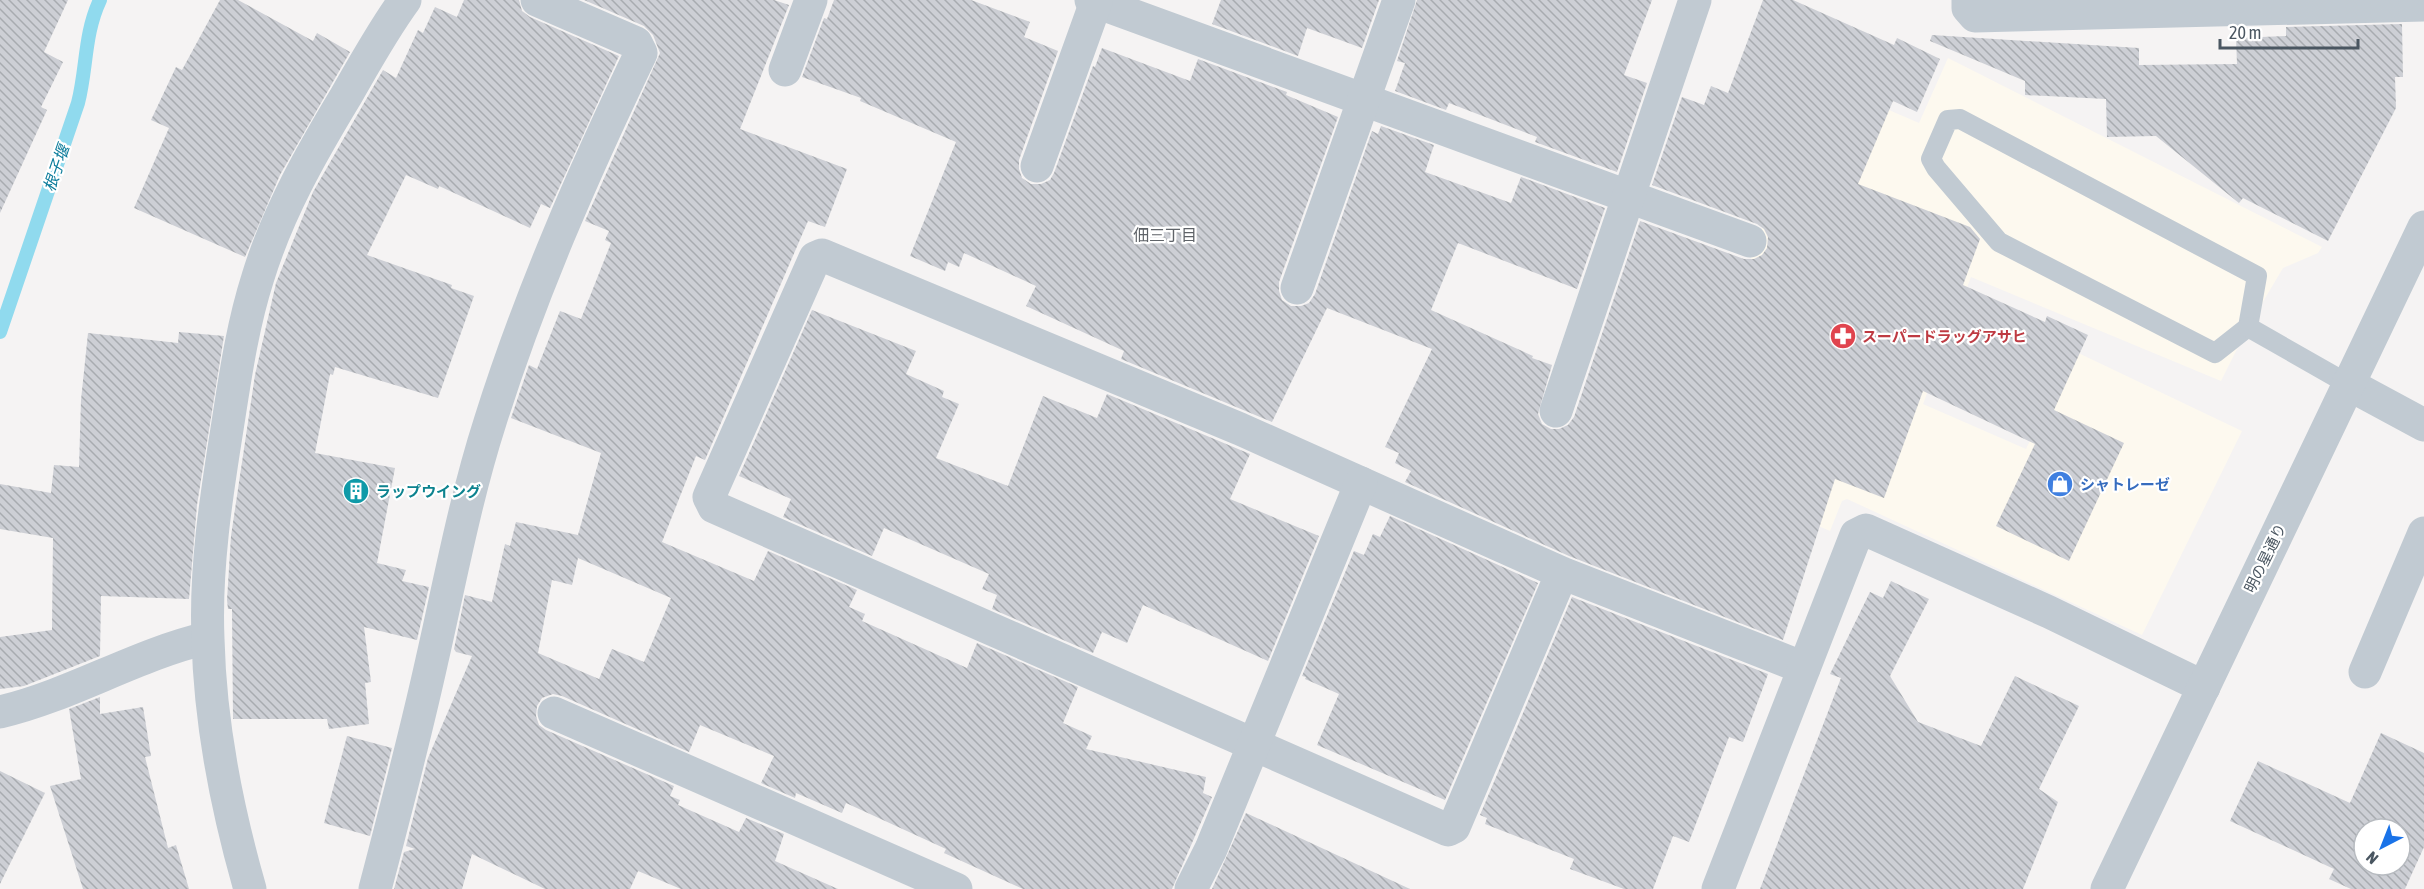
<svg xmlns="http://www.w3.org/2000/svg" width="2424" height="889" font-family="'Asap Condensed','Noto Sans JP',sans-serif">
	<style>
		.commercial { fill: #fdf9ef }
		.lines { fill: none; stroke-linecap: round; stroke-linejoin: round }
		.stream { stroke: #90daee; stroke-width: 14 }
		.building { fill: url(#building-back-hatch); fill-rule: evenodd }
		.service { stroke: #c1cad2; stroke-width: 20 }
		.minor { stroke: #c1cad2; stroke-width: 33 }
		.tertiary { stroke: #c1cad2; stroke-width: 33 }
		.labels { text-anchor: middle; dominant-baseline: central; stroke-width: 4.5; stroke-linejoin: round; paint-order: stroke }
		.health-label { font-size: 15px; font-weight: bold; fill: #be3a42; stroke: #fff; text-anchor: start }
		.shop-label { font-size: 15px; font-weight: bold; fill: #366cbe; stroke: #fff; text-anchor: start }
		.culture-label { font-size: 15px; font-weight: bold; fill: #0d838f; stroke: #fff; text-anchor: start }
		.street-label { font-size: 15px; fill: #4a5661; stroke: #fff }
		.water-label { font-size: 16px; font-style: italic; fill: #0c7c9b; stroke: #fff }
		.neighbourhood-label { font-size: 16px; fill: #5f6368; stroke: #fff }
	</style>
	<defs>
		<pattern id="building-back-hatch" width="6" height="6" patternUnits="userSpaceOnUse" patternTransform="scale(1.5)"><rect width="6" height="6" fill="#cdcfd5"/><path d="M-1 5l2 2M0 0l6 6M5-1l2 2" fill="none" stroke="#a8abb0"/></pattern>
	</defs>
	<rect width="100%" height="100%" fill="#f5f3f3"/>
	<path class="commercial" d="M 1948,58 L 2322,247 L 2318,253 L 2283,268 L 2248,327 L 2221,381 L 1971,277 L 1923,404 L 2026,449 L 2072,350 L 2242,431 L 2142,635 L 1847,499 L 1842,501 L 1830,531 L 1671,462 L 1759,238 L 1815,78 L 1919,123 Z"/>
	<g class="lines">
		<path class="stream" d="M 0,332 L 78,103 C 87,68 84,34 100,0"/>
	</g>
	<g class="building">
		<path d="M 0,0 L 68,0 L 44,52 L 63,62 L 41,107 L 47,110 L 0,213 Z"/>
		<path d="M 220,0 L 238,0 L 313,41 L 317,33 L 350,52 L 280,175 L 245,257 L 134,208 L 169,128 L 151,120 L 176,67 L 182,70 Z"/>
		<path d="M 464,0 L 519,0 L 522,11 L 530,17 L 619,56 L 550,208 L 541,204 L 530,228 L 439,186 L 438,189 L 406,175 L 367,255 L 452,285 L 451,288 L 474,296 L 438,398 L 335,367 L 333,375 L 330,374 L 315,453 L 395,468 L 377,563 L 406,570 L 402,581 L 429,587 L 417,640 L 364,627 L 371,682 L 365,683 L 369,724 L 329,729 L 327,719 L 233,719 L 232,609 L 228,609 L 227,600 L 231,536 L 255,375 L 276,283 L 313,192 L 383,70 L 396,78 L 418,30 L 423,33 L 435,7 L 457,17 Z"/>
		<path d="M 584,0 L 774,0 L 789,5 L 740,129 L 847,169 L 825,227 L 808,221 L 705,460 L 696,456 L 662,542 L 754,581 L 768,551 L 857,590 L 849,607 L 865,614 L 862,621 L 967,668 L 977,643 L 1078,687 L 1063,723 L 1092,736 L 1086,749 L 1206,777 L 1203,793 L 1212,797 L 1172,889 L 1023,889 L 944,853 L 946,849 L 846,803 L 842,813 L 796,793 L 795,798 L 761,783 L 774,756 L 700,725 L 689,752 L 562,696 L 553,694 L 542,698 L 537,706 L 536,716 L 539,725 L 546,730 L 674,786 L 670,796 L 680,800 L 678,805 L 739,832 L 746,818 L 784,834 L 775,861 L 838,889 L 681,889 L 638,871 L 630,889 L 545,889 L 472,854 L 462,889 L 394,889 L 404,852 L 415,849 L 406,846 L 428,758 L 472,656 L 456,652 L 454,649 L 465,595 L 492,602 L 505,544 L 510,546 L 516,522 L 578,535 L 601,453 L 511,418 L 529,365 L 537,369 L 560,311 L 581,319 L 611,243 L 605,240 L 609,231 L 585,221 L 660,53 L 653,35 L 644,26 ZM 578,558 L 671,598 L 644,662 L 612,649 L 599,679 L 538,653 L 552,580 L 572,585 Z"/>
		<path d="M 834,0 L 971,0 L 1030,22 L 1024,37 L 1058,51 L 1019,160 L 1019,169 L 1022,178 L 1031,184 L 1041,184 L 1050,180 L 1054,173 L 1093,66 L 1095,67 L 1102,48 L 1190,81 L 1198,59 L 1287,92 L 1286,95 L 1338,117 L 1279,282 L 1279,291 L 1282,300 L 1291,306 L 1301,306 L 1309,303 L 1315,294 L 1372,131 L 1378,134 L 1381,126 L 1434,145 L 1425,172 L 1511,203 L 1521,177 L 1605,208 L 1577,289 L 1458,243 L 1431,310 L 1533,356 L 1532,358 L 1552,365 L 1538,414 L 1542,424 L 1551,429 L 1559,429 L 1568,425 L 1574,417 L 1640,221 L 1744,259 L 1754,259 L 1762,255 L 1767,248 L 1768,237 L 1764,229 L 1757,224 L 1652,185 L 1682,97 L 1704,105 L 1711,86 L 1728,93 L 1763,0 L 1793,0 L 1894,45 L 1897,38 L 1940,59 L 1917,112 L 1893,101 L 1858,184 L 1970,227 L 1980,239 L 1963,285 L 2045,322 L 2047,316 L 2088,335 L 2054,410 L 2124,443 L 2069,561 L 1996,526 L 2035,444 L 1923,391 L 1884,498 L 1835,479 L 1783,640 L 1569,556 L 1405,482 L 1411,471 L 1395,463 L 1399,453 L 1385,447 L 1432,349 L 1327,308 L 1272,422 L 1121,359 L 1124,351 L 1026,306 L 1036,286 L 964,253 L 959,267 L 948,262 L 945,271 L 910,256 L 956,142 L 860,101 L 861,98 L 802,77 L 824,18 L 827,19 Z"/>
		<path d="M 1221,0 L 1379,0 L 1362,48 L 1307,28 L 1298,56 L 1212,24 Z"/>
		<path d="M 1417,0 L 1652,0 L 1624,75 L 1647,83 L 1617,172 L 1535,142 L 1537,137 L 1449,103 L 1446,110 L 1395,91 L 1405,63 L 1397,61 Z"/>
		<path d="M 2402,24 L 2403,77 L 2395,77 L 2396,108 L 2328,241 L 2243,198 L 2239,203 L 2156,136 L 2107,137 L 2106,99 L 2025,95 L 2025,81 L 1930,41 L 1932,35 L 2139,48 L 2139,65 L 2237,64 L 2236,38 L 2286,36 L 2286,27 Z"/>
		<path d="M 812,310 L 916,351 L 906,374 L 944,391 L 942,397 L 959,404 L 936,458 L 1008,486 L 1043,396 L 1097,418 L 1107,394 L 1250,454 L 1230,499 L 1319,536 L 1268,661 L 1143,605 L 1127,643 L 1102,632 L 1093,653 L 992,609 L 997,595 L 982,589 L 989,574 L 884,528 L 872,556 L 783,517 L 791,499 L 739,476 Z"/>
		<path d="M 179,332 L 224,336 L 197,505 L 189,599 L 101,596 L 100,656 L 24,686 L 0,689 L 0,637 L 52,630 L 53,538 L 0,529 L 0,484 L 51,493 L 54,465 L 79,467 L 81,400 L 88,333 L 178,343 Z"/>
		<path d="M 1390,516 L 1538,583 L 1445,800 L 1317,745 L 1339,694 L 1305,679 L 1306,677 L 1302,676 L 1354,551 L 1364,555 L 1373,534 L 1380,537 Z"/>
		<path d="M 1891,581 L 1929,599 L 1890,676 L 1918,722 L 1981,746 L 2015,676 L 2079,706 L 2039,789 L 2058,802 L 2023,889 L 1760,889 L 1841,678 L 1830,674 L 1870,592 L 1883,598 Z"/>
		<path d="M 1572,597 L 1768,674 L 1743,742 L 1729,737 L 1689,842 L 1673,836 L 1653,889 L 1624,889 L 1570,869 L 1574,859 L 1485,824 L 1487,818 L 1480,815 Z"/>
		<path d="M 100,697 L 100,714 L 143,707 L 151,756 L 145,757 L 168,848 L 176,845 L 189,889 L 83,889 L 50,786 L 81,779 L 69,709 Z"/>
		<path d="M 2381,733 L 2424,753 L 2424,847 L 2405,889 L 2351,889 L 2329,879 L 2334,869 L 2230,821 L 2258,761 L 2350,803 ZM 2364,829 L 2400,829 L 2400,865 L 2364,865 Z"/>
		<path d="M 347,736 L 392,748 L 370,836 L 324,823 Z"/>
		<path d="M 0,771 L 45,793 L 0,884 Z"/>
		<path d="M 1246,813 L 1410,889 L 1212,889 Z"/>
	</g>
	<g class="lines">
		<g class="service">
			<path d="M 1960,119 L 2257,276 L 2248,327 L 2215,353 L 1999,242 L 1936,168 L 1931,159 L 1948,120 Z"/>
			<path d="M 2248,327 L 2348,384"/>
		</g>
		<g class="minor">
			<path d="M 1091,0 L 1750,241"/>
			<path d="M 1968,0 L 1968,8 L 1975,16 L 2424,5"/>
			<path d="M 785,70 L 811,0"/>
			<path d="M 1037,166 L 1096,2"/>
			<path d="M 1297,288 L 1399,0"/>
			<path d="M 2348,384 L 2424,425"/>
			<path d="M 1556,411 L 1695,0"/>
			<path d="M 1562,573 L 1454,827 L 1448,830 L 714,507 L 709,497 L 815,258 L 822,255 L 1240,429 L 1562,573 L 1804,668"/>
			<path d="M 2365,672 L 2424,533"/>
			<path d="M 0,712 C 72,695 135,655 207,638"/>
			<path d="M 554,713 L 956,889"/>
			<path d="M 250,889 C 227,809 210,723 208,639 C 205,569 216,498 227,429 C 235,378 242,327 258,277 C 278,212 311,154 346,96 C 365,63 383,30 405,0"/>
			<path d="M 375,889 C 395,813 415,737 432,660 C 450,581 465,500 490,422 C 530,295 583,174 641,53 L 636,43 L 537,0"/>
			<path d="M 1191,889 L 1211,849 L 1361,483"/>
			<path d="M 1718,889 L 1856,535 L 1866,530 L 2049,612 L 2204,687"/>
		</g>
		<path class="tertiary" d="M 2107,889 L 2424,227"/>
	</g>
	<defs>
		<symbol id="pharmacy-disc" viewBox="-11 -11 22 22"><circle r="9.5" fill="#e0444e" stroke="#fff"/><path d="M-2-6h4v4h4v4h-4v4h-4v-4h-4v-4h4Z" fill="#fff"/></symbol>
		<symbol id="shop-disc" viewBox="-11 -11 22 22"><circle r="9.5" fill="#3f7fe0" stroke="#fff"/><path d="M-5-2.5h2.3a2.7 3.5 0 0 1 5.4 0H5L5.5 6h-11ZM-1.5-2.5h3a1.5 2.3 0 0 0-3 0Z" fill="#fff"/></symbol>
		<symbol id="building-disc" viewBox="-11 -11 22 22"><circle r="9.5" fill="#0f9aa8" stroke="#fff"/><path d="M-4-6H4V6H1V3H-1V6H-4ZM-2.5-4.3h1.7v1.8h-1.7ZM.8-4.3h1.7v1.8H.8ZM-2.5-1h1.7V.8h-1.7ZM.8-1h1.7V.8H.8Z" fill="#fff"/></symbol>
	</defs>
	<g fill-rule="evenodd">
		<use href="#pharmacy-disc" x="1828" y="321" width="30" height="30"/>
		<use href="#shop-disc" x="2045" y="469" width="30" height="30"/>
		<use href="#building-disc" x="341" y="476" width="30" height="30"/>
	</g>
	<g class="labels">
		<g class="health-label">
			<text x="1862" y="336">スーパードラッグアサヒ</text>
		</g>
		<g class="shop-label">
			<text x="2080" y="484">シャトレーゼ</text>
		</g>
		<g class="culture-label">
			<text x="376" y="491">ラップウイング</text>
		</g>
		<g class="street-label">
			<text transform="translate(2265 558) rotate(-64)">明の星通り</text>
		</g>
		<g class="water-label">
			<text transform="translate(56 168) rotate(-71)">根子堰</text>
		</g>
		<g class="neighbourhood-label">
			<text x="1165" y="235">佃三丁目</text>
		</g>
	</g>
	<g transform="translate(2382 847) rotate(222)"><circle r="28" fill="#ffffff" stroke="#b7bbc0" stroke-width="1.5"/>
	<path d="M0-4.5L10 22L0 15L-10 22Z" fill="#1a73e8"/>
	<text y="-9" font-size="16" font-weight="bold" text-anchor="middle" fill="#4a5661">N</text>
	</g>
	<path d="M2220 39v9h138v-9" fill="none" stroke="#4a5661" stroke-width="3"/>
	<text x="2229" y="39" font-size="18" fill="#4a5661" stroke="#ffffff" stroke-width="4.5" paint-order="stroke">20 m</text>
</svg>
